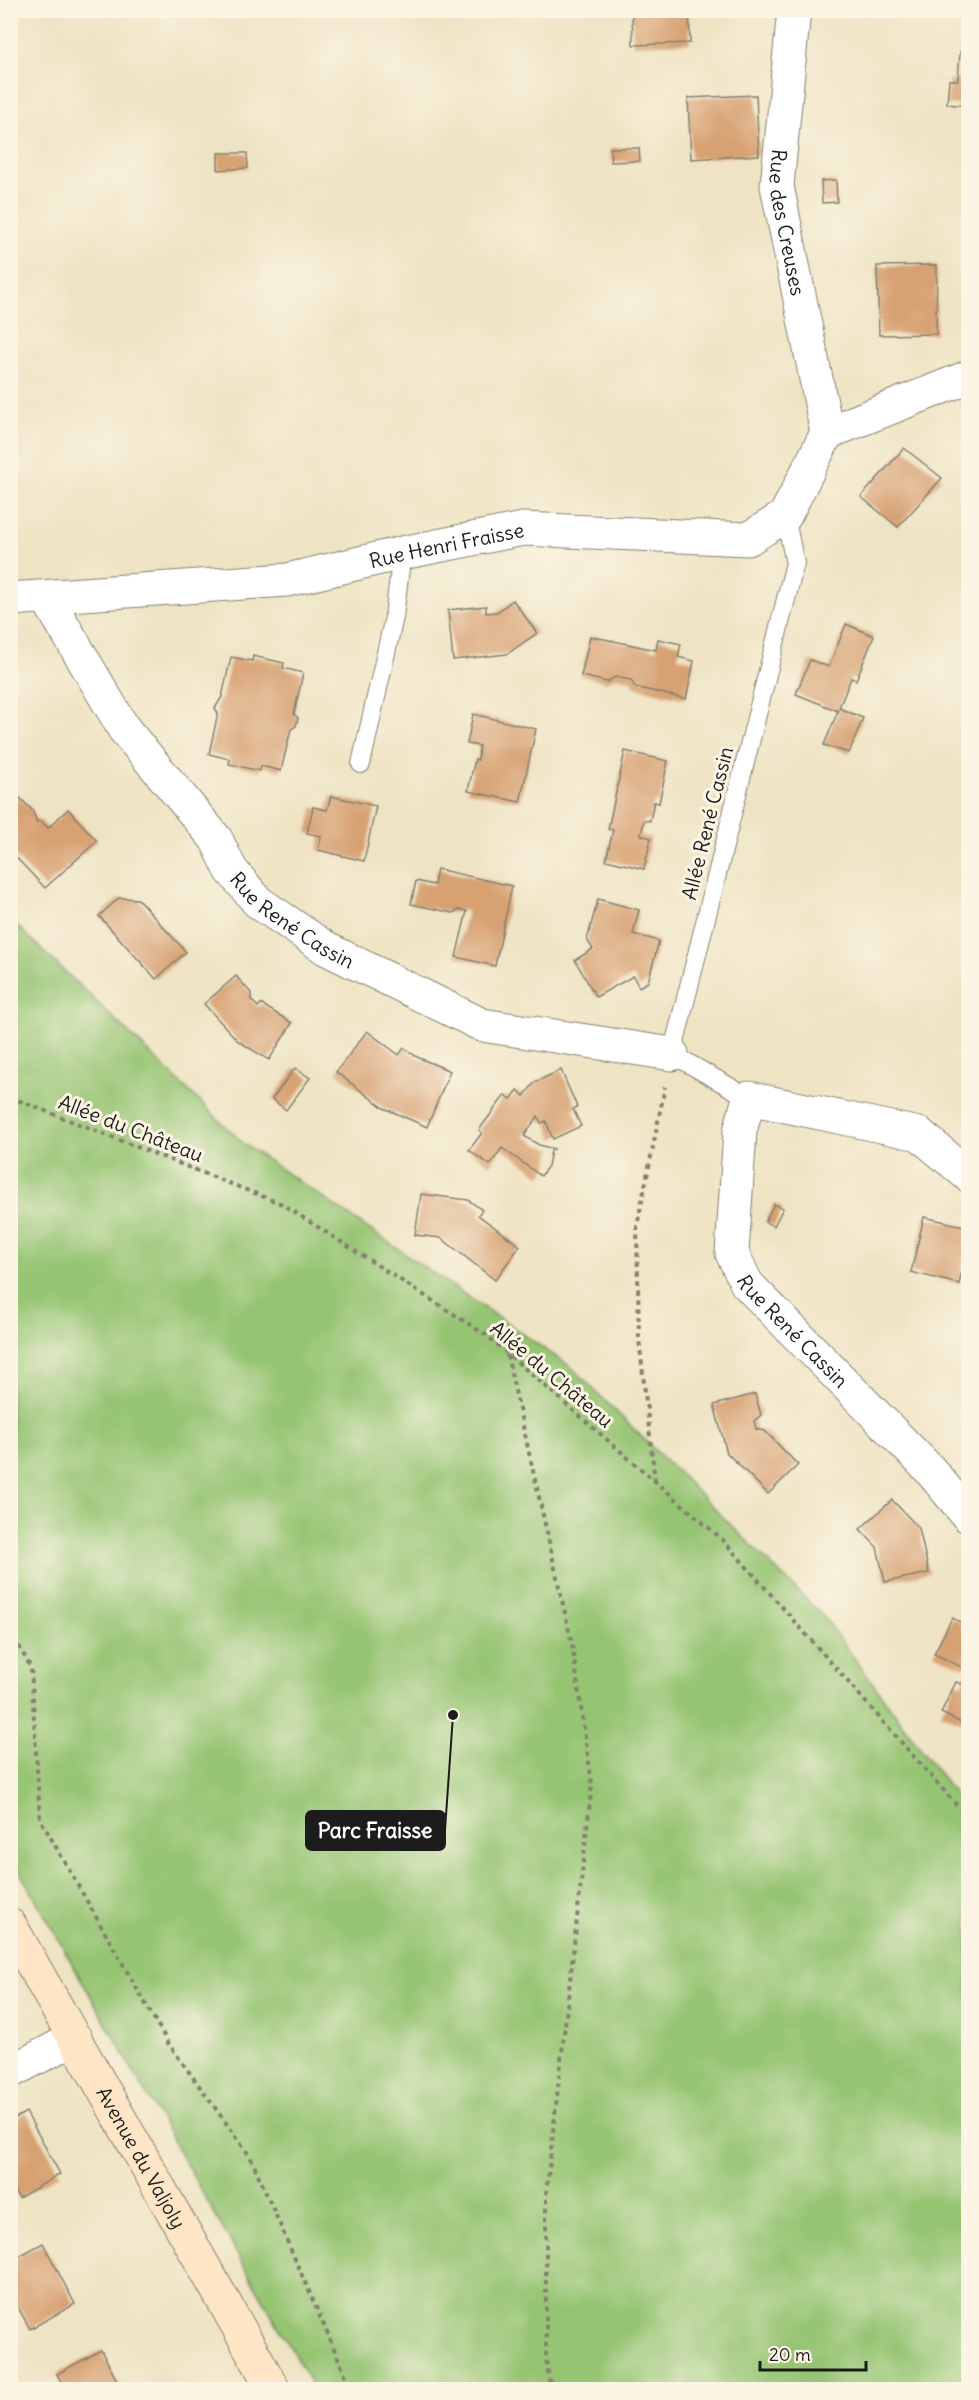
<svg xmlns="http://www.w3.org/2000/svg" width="979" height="2400" font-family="Delius,sans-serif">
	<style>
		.green { fill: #95c472; stroke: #587047; stroke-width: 1.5 }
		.building { fill: #d7a172 }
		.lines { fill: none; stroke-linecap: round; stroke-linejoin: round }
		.service-casing { stroke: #85806f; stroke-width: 20 }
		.minor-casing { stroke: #85806f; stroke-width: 35 }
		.secondary-casing { stroke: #85806f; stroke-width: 35 }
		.path { stroke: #85806f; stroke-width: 4; stroke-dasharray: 4.5 4.5; stroke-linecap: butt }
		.service { stroke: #fff; stroke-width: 18 }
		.minor { stroke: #fff; stroke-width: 33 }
		.secondary { stroke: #fde5c5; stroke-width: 33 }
		.labels { text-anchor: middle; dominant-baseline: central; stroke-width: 6; stroke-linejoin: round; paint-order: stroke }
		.street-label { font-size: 20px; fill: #1c1c1c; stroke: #fcf5e5 }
		.leader { fill: none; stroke: #1c1c1c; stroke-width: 2 }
		.callout-dot { fill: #1c1c1c; stroke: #fcf5e5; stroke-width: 2 }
		.callout { fill: #1c1c1c; stroke: #1c1c1c; stroke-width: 2 }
		.callout-label { font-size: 21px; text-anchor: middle; font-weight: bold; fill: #fff }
	</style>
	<rect width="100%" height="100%" fill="#fcf5e5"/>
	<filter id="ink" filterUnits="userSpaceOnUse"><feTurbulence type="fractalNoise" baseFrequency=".0167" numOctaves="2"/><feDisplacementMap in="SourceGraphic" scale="12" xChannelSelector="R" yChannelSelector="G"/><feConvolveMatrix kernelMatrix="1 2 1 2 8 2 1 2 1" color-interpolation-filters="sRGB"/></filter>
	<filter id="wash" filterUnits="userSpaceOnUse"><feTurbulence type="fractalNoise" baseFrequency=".008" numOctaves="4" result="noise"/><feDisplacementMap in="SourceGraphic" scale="24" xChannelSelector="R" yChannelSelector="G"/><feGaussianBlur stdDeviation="1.35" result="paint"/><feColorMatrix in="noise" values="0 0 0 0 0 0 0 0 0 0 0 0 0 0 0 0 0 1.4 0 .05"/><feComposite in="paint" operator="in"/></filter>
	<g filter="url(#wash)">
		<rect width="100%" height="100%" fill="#eee3c2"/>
		<path class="green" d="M 11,920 L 244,1144 L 571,1367 L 824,1617 L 968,1813 L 968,2389 L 314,2389 L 11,1856 Z"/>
		<g id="blocks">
			<g class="building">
				<path d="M 632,10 L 689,10 L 690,43 L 633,45 Z"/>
				<path d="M 960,52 L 968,53 L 968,106 L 947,104 L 949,80 L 958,80 Z"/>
				<path d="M 756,95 L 759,155 L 691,159 L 688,98 Z"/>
				<path d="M 610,148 L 639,148 L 640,161 L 611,162 Z"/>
				<path d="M 218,153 L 247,153 L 248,168 L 218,170 Z"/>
				<path d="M 836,180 L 837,202 L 822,203 L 821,181 Z"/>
				<path d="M 937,265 L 936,334 L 879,335 L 877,266 Z"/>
				<path d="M 904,448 L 942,478 L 898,527 L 861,497 Z"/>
				<path d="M 513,600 L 537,633 L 507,654 L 453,660 L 448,610 L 486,606 L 486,613 L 497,612 Z"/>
				<path d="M 846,624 L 874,636 L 856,680 L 851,678 L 839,708 L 863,718 L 849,753 L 824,745 L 838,711 L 796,694 L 810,660 L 829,667 Z"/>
				<path d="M 590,636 L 656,650 L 658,639 L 681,644 L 678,657 L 694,661 L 686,699 L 635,687 L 631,680 L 615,677 L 607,682 L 581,676 Z"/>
				<path d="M 253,656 L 284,663 L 283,668 L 303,673 L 294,714 L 298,718 L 296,726 L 291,729 L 281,771 L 261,766 L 260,771 L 229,764 L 230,759 L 209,754 L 218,713 L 215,708 L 222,697 L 231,657 L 252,661 Z"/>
				<path d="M 473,714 L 536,729 L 520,802 L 468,791 L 475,759 L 478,760 L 479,746 L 467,744 Z"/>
				<path d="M 625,751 L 668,761 L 659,803 L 654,802 L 650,821 L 644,820 L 641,835 L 651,838 L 644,869 L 606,860 L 613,830 L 608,829 Z"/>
				<path d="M 16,794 L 32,810 L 37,822 L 40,820 L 48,828 L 68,809 L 97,841 L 45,888 L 10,851 L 10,799 Z"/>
				<path d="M 331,796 L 376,806 L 364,861 L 318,850 L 321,836 L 307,833 L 313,807 L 327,810 Z"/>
				<path d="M 437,869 L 512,886 L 495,966 L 456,957 L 467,911 L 458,910 L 453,913 L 411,904 L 416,881 L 434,885 Z"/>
				<path d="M 119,898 L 138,899 L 186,952 L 156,979 L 99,916 Z"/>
				<path d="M 598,899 L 639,910 L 633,934 L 659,941 L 648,982 L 639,987 L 633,976 L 596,997 L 575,960 L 593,949 L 587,940 Z"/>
				<path d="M 236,976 L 251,993 L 251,1000 L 258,1007 L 261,1004 L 292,1023 L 269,1060 L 238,1041 L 204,1004 Z"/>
				<path d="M 367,1031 L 399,1055 L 404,1048 L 417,1057 L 450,1071 L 427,1127 L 384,1108 L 336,1072 Z"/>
				<path d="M 295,1068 L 310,1078 L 286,1110 L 272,1099 Z"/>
				<path d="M 561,1070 L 577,1107 L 573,1109 L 581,1126 L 553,1139 L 546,1121 L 541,1123 L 538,1116 L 524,1136 L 539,1145 L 554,1149 L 551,1151 L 548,1166 L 541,1176 L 502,1148 L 490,1165 L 469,1150 L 482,1133 L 479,1130 L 505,1095 L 511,1099 L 518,1090 L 524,1096 L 535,1082 Z"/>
				<path d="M 421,1194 L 468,1200 L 482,1210 L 478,1215 L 520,1246 L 495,1280 L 441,1238 L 415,1235 Z"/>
				<path d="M 774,1204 L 783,1208 L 774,1226 L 765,1222 Z"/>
				<path d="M 924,1217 L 968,1227 L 968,1244 L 959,1284 L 911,1272 Z"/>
				<path d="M 755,1394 L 761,1415 L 754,1421 L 756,1429 L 765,1431 L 798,1465 L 768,1494 L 727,1453 L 714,1405 Z"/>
				<path d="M 892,1500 L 919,1528 L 929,1573 L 885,1582 L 877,1547 L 860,1529 Z"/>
				<path d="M 952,1618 L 968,1626 L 968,1726 L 941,1713 L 956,1682 L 962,1684 L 968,1670 L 934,1654 Z"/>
				<path d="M 26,2112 L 60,2174 L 19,2198 L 10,2184 L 10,2121 Z"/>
				<path d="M 43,2243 L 75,2304 L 30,2329 L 10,2293 L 10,2261 Z"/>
				<path d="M 101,2350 L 122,2390 L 65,2390 L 57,2374 Z"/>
			</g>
		</g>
	</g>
	<g filter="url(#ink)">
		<use href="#blocks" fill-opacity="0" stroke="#85806f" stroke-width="1.5"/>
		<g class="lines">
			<defs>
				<g id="service">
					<path d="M 361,764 L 394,617 L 402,553"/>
					<path d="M 749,1098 L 672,1054 L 795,563 L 785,516"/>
				</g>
				<g id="minor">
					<path id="s1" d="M 794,10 L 777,186 L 827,433"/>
					<path d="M 827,433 L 968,377"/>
					<path id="s2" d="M 47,598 L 124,729 L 216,839 L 231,870 L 258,902 L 327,949 L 482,1025 L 672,1054"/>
					<path id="s3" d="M 10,599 L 287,580 L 402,553 L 523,529 L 748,539 L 785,516 L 827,433"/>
					<path id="s4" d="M 968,1175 L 919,1134 L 749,1098 L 740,1131 L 732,1253 L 747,1284 L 930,1470 L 968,1516"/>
					<path d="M 10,2072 L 75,2038"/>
				</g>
				<g id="secondary">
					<path id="s5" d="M 10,1925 L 274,2390"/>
				</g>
			</defs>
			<use href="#service" class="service-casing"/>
			<use href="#minor" class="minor-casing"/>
			<use href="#secondary" class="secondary-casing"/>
			<g class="path">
				<path d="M 10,1097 L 282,1204 L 486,1335 L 723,1540 L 968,1818"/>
				<path d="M 507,1355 L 572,1644 L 592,1784 L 546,2195 L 546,2359 L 551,2390"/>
				<path d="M 655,1481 L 639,1339 L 637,1226 L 665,1087"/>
				<path d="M 10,1630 L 31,1668 L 40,1819 L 168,2043 L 250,2156 L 352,2390"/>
			</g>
			<use href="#service" class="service"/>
			<use href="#minor" class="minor"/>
			<use href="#secondary" class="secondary"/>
		</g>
	</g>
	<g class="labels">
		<g class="street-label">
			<text stroke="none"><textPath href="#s1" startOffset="214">Rue des Creuses</textPath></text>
			<text stroke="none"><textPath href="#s3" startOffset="441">Rue Henri Fraisse</textPath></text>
			<text transform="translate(707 823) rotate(-76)">Allée René Cassin</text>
			<text stroke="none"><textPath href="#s2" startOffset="410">Rue René Cassin</textPath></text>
			<text transform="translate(131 1128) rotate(21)">Allée du Château</text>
			<text stroke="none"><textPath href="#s4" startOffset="494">Rue René Cassin</textPath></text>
			<text transform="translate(552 1374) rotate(40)">Allée du Château</text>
			<text stroke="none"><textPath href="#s5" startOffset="267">Avenue du Valjoly</textPath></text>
		</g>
	</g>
	<path class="leader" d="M453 1715L445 1830"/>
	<circle class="callout-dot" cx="453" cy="1715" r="6"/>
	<rect class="callout" x="306" y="1811" width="139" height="39" rx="6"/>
	<g class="callout-label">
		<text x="375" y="1838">Parc Fraisse</text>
	</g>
	<rect width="979" height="2400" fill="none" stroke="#fcf5e5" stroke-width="36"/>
	<path d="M760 2361v9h106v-9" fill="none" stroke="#1c1c1c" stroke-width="3"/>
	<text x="769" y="2361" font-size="18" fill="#1c1c1c" stroke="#fcf5e5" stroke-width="4.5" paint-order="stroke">20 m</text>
</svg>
